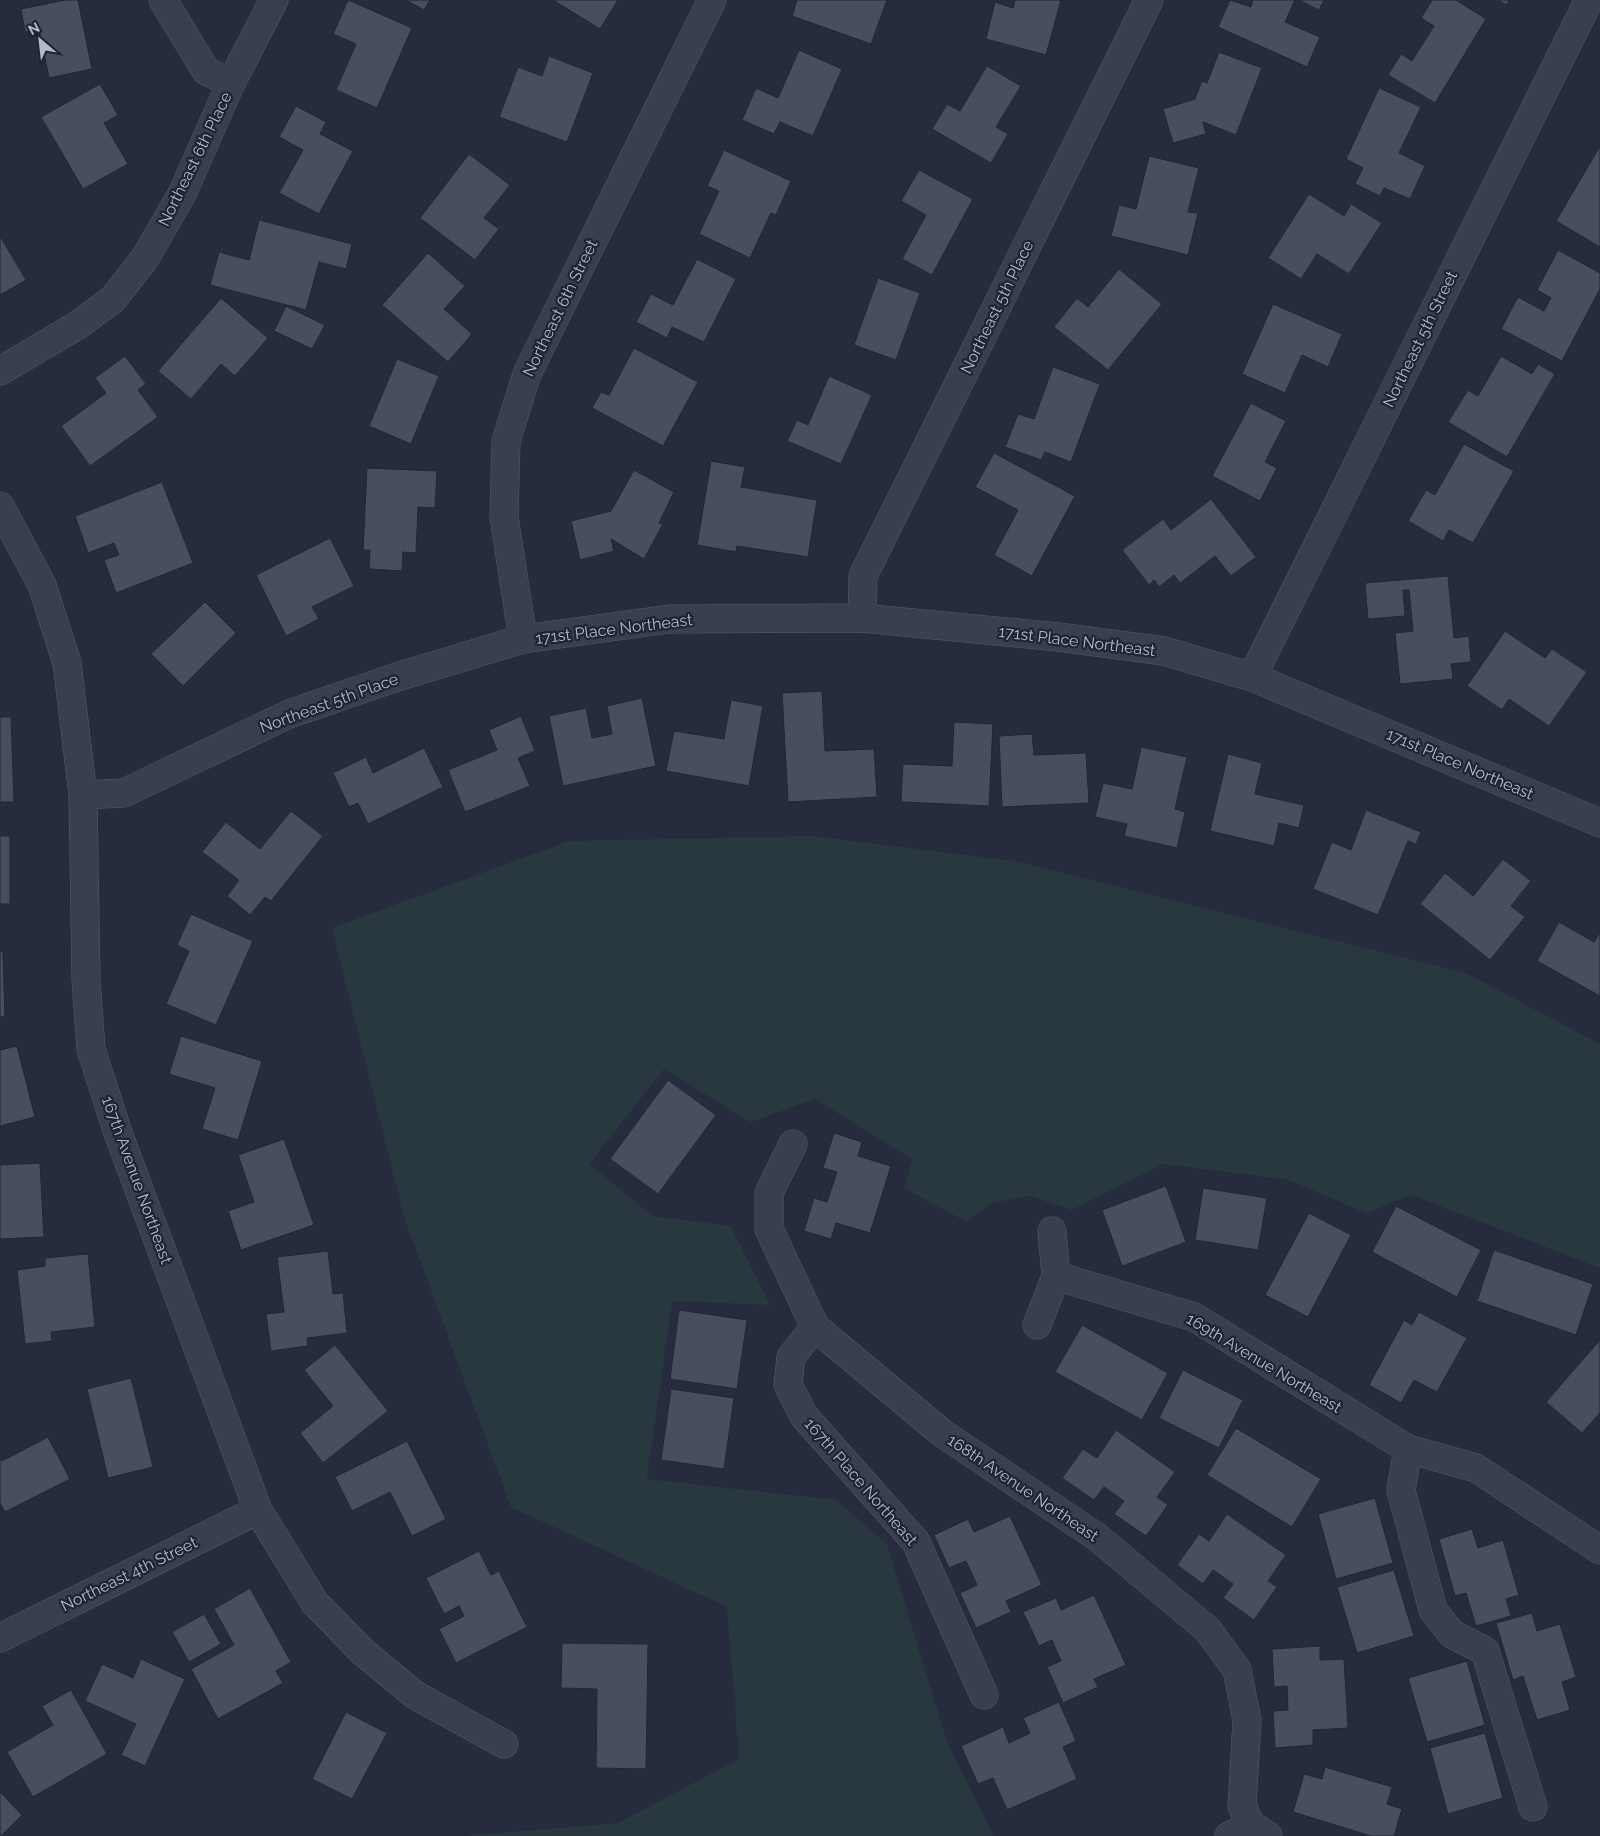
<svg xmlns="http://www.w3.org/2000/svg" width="1600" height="1836" font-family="Raleway,sans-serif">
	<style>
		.green { fill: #28383e }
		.building { fill: #484d60; stroke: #212634 }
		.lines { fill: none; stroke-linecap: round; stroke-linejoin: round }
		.minor-casing { stroke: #555a68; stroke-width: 29 }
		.minor { stroke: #3a3f4d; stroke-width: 28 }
		.labels { text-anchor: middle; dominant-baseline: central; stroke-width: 4.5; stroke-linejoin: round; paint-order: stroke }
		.street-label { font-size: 16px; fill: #b6bac8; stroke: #1f2432 }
	</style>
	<rect width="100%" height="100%" fill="#262c3d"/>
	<path class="green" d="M 812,836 L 1015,861 L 1466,973 L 1600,1044 L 1600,1268 L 1412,1195 L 1366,1213 L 1289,1180 L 1163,1164 L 1072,1210 L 1030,1196 L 991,1203 L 967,1222 L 904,1188 L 912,1159 L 815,1099 L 750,1122 L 664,1069 L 589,1164 L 653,1216 L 731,1226 L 770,1305 L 672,1301 L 647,1479 L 836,1500 L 887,1544 L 947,1742 L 994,1836 L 463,1836 L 618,1823 L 739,1759 L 727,1607 L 511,1507 L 405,1220 L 332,928 L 569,841 Z"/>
	<g class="building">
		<path d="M 65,0 L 78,0 L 92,69 L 49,78 L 39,29 L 25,32 L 21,9 Z"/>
		<path d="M 348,0 L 412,28 L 377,108 L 336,90 L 356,44 L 333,34 Z"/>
		<path d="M 406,0 L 430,0 L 424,10 Z"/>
		<path d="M 553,0 L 618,0 L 600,29 Z"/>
		<path d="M 797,0 L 887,0 L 871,44 L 792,16 Z"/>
		<path d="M 1015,0 L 1061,0 L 1046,55 L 986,39 L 995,2 L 1013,8 Z"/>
		<path d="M 1230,0 L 1251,7 L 1253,0 L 1295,0 L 1285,22 L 1320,37 L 1307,67 L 1218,27 Z"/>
		<path d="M 1299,0 L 1324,0 L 1319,10 Z"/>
		<path d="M 1432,0 L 1456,0 L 1486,19 L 1435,103 L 1388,75 L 1401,54 L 1412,61 L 1434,26 L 1421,18 Z"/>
		<path d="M 1497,0 L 1509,0 L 1507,5 Z"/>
		<path d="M 799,50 L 842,69 L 813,136 L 780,122 L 774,134 L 742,120 L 756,88 L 778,98 Z"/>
		<path d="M 1219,52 L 1262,68 L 1236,135 L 1203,122 L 1206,134 L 1173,143 L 1163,109 L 1195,99 L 1202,81 L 1207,83 Z"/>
		<path d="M 549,56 L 593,73 L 567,142 L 499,117 L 518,67 L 542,76 Z"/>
		<path d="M 987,66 L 1021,86 L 996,127 L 1008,134 L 991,163 L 932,129 L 947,104 L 960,111 Z"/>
		<path d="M 100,84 L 118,115 L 104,123 L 128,164 L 83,189 L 41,117 Z"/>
		<path d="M 1379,88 L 1421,107 L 1399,153 L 1425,166 L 1410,199 L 1384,188 L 1380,196 L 1355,184 L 1363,168 L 1346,159 Z"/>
		<path d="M 296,106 L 326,122 L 320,134 L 353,151 L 319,214 L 279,193 L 303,150 L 279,137 Z"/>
		<path d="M 1600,146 L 1600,247 L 1556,221 Z"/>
		<path d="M 724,150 L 791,181 L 776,215 L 771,213 L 750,258 L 699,234 L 719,191 L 707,186 Z"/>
		<path d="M 469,154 L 510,185 L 484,218 L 499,229 L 475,260 L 420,218 Z"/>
		<path d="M 1149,156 L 1199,168 L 1188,212 L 1198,213 L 1188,255 L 1111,236 L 1119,205 L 1136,209 Z"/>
		<path d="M 919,170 L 973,199 L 932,275 L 902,259 L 926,215 L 901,201 Z"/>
		<path d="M 1309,194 L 1344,216 L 1351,204 L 1382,223 L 1349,274 L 1317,254 L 1301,279 L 1268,258 Z"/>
		<path d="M 259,220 L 352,244 L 346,269 L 319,262 L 306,310 L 210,285 L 219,252 L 249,260 Z"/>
		<path d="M 0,236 L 26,280 L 0,295 Z"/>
		<path d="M 1558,250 L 1600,273 L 1600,289 L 1562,361 L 1501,329 L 1518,297 L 1544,311 L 1551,298 L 1537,290 Z"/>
		<path d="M 428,253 L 465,286 L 444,309 L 472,334 L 448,362 L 382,305 Z"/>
		<path d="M 697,259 L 736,279 L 704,342 L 672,327 L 667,338 L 636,322 L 651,294 L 673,305 Z"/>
		<path d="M 1119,269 L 1162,304 L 1108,370 L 1054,327 L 1077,298 L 1088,307 Z"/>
		<path d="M 878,278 L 920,293 L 896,360 L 854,345 Z"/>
		<path d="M 221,298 L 268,338 L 235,376 L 221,364 L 191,399 L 158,371 Z"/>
		<path d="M 1273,304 L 1342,334 L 1328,367 L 1302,355 L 1285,393 L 1242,374 Z"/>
		<path d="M 286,306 L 325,325 L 312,349 L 274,331 Z"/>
		<path d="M 634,348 L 698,382 L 663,446 L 592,408 L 601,392 L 609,395 Z"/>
		<path d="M 125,356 L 146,384 L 138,390 L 158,417 L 90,466 L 61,426 L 106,393 L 95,378 Z"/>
		<path d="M 1501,356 L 1532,374 L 1538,364 L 1555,374 L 1507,457 L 1448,422 L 1468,390 L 1478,396 Z"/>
		<path d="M 397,359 L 439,376 L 411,444 L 369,426 Z"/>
		<path d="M 1053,367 L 1100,384 L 1071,462 L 1045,452 L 1041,460 L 1005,447 L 1018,414 L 1034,419 Z"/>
		<path d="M 829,376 L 872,395 L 841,464 L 787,441 L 797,420 L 808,425 Z"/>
		<path d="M 1251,403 L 1286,421 L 1265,462 L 1277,468 L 1260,501 L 1212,476 Z"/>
		<path d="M 1464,444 L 1514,471 L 1473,543 L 1449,530 L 1443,541 L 1408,521 L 1426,490 L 1435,495 Z"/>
		<path d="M 994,453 L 1075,496 L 1032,576 L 994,555 L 1018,510 L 975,487 Z"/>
		<path d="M 711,461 L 745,467 L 741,487 L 817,500 L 808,557 L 737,546 L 736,552 L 697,545 Z"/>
		<path d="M 367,468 L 437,471 L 435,508 L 418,507 L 416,553 L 403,552 L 402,571 L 369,569 L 370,550 L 363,550 Z"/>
		<path d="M 634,470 L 674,492 L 659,523 L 663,524 L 644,559 L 611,539 L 614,551 L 580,560 L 571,521 L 611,511 Z"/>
		<path d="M 162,482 L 193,563 L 116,593 L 104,560 L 119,555 L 114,543 L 88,553 L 75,516 Z"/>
		<path d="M 1211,499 L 1256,557 L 1231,576 L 1215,556 L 1180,583 L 1174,575 L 1159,587 L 1154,580 L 1149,585 L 1122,550 L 1163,519 L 1171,530 Z"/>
		<path d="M 330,538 L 354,586 L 312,607 L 319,619 L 286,636 L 256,575 Z"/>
		<path d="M 1448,576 L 1454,638 L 1469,636 L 1471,662 L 1451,664 L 1453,679 L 1400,684 L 1395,633 L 1413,631 L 1409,590 L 1403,590 L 1405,616 L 1368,619 L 1365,583 Z"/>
		<path d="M 205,602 L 236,633 L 183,686 L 151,654 Z"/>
		<path d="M 1505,631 L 1545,658 L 1552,649 L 1587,672 L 1549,726 L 1509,699 L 1502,710 L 1467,686 Z"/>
		<path d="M 822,691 L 825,751 L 874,749 L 877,797 L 788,802 L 782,693 Z"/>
		<path d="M 642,698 L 656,766 L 563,786 L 549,716 L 586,708 L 592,738 L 612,734 L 607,706 Z"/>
		<path d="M 731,700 L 763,706 L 749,786 L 666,771 L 674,731 L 724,739 Z"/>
		<path d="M 521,716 L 535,751 L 518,758 L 530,786 L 465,812 L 448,770 L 497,750 L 489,730 Z"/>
		<path d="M 0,717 L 11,717 L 14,802 L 0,802 Z"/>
		<path d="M 954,722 L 993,724 L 989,806 L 901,802 L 903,764 L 952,766 Z"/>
		<path d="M 1032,734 L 1034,755 L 1086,753 L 1089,803 L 1002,807 L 999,736 Z"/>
		<path d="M 1141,747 L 1187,757 L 1175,809 L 1185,812 L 1177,848 L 1124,836 L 1127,824 L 1095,817 L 1103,783 L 1132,789 Z"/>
		<path d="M 424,748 L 443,787 L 368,824 L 358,803 L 349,807 L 333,773 L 366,757 L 373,773 Z"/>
		<path d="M 1228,754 L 1262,763 L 1255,794 L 1304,805 L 1299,828 L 1279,823 L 1274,846 L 1210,831 Z"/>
		<path d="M 1366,810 L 1421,832 L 1416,844 L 1408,841 L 1378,915 L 1313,889 L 1332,842 L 1351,850 Z"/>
		<path d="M 291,811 L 323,836 L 271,901 L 265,897 L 250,915 L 227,896 L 239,880 L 202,852 L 226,822 L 260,849 Z"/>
		<rect x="0" y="836" width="10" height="68"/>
		<path d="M 1503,859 L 1531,881 L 1511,906 L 1525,917 L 1490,960 L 1420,904 L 1445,873 L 1473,896 Z"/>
		<path d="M 191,914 L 253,941 L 216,1025 L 166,1004 L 189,951 L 177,945 Z"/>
		<path d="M 1559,922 L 1594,942 L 1600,932 L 1600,996 L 1537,961 Z"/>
		<path d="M 3,951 L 5,1017 L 0,1017 L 0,952 Z"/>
		<path d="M 181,1036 L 262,1061 L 238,1140 L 202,1129 L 215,1088 L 169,1074 Z"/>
		<path d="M 17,1046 L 35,1117 L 0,1126 L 0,1050 Z"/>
		<path d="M 668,1080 L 716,1115 L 658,1194 L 610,1159 Z"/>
		<path d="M 834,1133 L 862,1142 L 858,1156 L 891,1166 L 870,1233 L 836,1223 L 831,1239 L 804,1231 L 814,1198 L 827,1202 L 837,1172 L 823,1168 Z"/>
		<path d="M 284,1139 L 314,1225 L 241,1250 L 228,1211 L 254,1202 L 238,1155 Z"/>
		<path d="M 40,1163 L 44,1237 L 0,1239 L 0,1165 Z"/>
		<path d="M 1166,1186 L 1186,1242 L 1122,1266 L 1102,1210 Z"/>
		<path d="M 1203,1188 L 1267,1198 L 1258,1250 L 1195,1240 Z"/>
		<path d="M 1396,1206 L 1481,1250 L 1457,1297 L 1372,1252 Z"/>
		<path d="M 1309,1213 L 1351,1235 L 1308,1317 L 1265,1295 Z"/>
		<path d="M 1494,1250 L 1593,1284 L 1576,1335 L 1477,1301 Z"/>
		<path d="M 328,1251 L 333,1294 L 343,1293 L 347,1333 L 307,1338 L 308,1346 L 271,1351 L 266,1314 L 284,1312 L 277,1257 Z"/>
		<path d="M 88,1254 L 95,1327 L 51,1332 L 52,1341 L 25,1344 L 17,1270 L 45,1266 L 45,1258 Z"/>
		<path d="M 679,1310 L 747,1320 L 737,1389 L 670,1379 Z"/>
		<path d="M 1419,1312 L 1467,1338 L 1437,1392 L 1414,1380 L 1401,1403 L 1369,1385 L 1404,1320 L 1412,1325 Z"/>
		<path d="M 1082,1325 L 1168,1373 L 1142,1420 L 1055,1372 Z"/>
		<path d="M 1600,1340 L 1600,1413 L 1582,1433 L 1546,1402 Z"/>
		<path d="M 335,1345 L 388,1411 L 323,1463 L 300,1433 L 333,1406 L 304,1370 Z"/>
		<path d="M 1183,1370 L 1243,1400 L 1219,1448 L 1159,1418 Z"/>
		<path d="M 131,1378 L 153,1467 L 108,1478 L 87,1389 Z"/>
		<path d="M 671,1389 L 734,1398 L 724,1469 L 661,1460 Z"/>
		<path d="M 1236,1428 L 1321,1479 L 1292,1527 L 1207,1475 Z"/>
		<path d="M 1116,1430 L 1175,1472 L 1157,1497 L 1168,1505 L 1146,1536 L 1114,1514 L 1124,1501 L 1104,1487 L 1094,1500 L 1062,1478 L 1083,1449 L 1097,1458 Z"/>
		<path d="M 48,1437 L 70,1479 L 5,1512 L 0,1503 L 0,1456 L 2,1461 Z"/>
		<path d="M 407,1441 L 446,1519 L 412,1536 L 390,1492 L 352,1511 L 335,1477 Z"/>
		<path d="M 1375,1498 L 1393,1563 L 1336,1579 L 1318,1514 Z"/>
		<path d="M 1227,1514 L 1286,1555 L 1268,1581 L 1277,1587 L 1254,1620 L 1223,1598 L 1233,1584 L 1213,1570 L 1203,1584 L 1177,1565 L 1199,1534 L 1209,1541 Z"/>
		<path d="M 1010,1516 L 1042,1585 L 1006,1601 L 1011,1612 L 976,1628 L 960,1593 L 977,1585 L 966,1561 L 949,1568 L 934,1535 L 968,1519 L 974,1532 Z"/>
		<path d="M 1472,1529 L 1478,1548 L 1503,1540 L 1519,1595 L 1506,1599 L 1511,1616 L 1476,1626 L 1466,1593 L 1455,1596 L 1439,1539 Z"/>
		<path d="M 479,1551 L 491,1575 L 499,1571 L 527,1627 L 456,1663 L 439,1629 L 464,1616 L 459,1606 L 444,1614 L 426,1578 Z"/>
		<path d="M 1394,1570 L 1414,1636 L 1357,1653 L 1337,1587 Z"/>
		<path d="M 250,1588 L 291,1662 L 276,1671 L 283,1683 L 218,1719 L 191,1669 L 234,1645 L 214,1609 Z"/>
		<path d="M 1094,1595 L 1126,1665 L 1094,1679 L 1098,1687 L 1063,1703 L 1047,1667 L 1061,1661 L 1052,1640 L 1039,1646 L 1023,1612 L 1056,1598 L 1061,1610 Z"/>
		<path d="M 1532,1613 L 1537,1631 L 1560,1624 L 1576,1677 L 1562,1682 L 1570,1710 L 1537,1720 L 1523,1676 L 1513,1680 L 1496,1623 Z"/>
		<path d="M 204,1614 L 221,1644 L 189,1662 L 172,1632 Z"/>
		<path d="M 562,1643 L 648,1644 L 646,1769 L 596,1768 L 597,1689 L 561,1688 Z"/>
		<path d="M 1320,1646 L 1320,1660 L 1344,1659 L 1348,1728 L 1313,1730 L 1313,1745 L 1275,1748 L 1273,1711 L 1288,1710 L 1287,1686 L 1274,1687 L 1272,1649 Z"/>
		<path d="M 141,1659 L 185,1679 L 145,1766 L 121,1755 L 136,1724 L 85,1701 L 102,1664 L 133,1678 Z"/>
		<path d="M 1467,1661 L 1485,1725 L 1427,1742 L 1408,1678 Z"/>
		<path d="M 71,1690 L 107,1754 L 33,1797 L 7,1752 L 53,1725 L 42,1706 Z"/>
		<path d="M 1059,1702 L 1076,1741 L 1063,1747 L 1077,1779 L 1007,1810 L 993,1778 L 978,1784 L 961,1746 L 1003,1727 L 1009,1743 L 1030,1733 L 1023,1718 Z"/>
		<path d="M 346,1712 L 387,1733 L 352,1799 L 312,1779 Z"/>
		<path d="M 1485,1733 L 1503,1798 L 1448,1814 L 1430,1748 Z"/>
		<path d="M 1325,1767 L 1392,1787 L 1387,1804 L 1402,1809 L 1394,1836 L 1371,1836 L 1293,1812 L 1304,1774 L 1322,1779 Z"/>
		<path d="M 0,1792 L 22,1815 L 1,1836 L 0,1836 Z"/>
	</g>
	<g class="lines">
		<defs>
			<g id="minor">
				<path d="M 163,0 L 206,71 L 231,83"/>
				<path d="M 0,371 L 78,325 L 113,299 L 145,258 L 182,194 L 231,83 L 274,0"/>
				<path d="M 0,506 L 42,585 L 67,663 L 83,795 L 86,979 L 91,1049 L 117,1130 L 258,1510 L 315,1603 L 363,1652 L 415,1695 L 504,1744"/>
				<path d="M 862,618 L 863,576 L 1149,0"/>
				<path d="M 523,639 L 504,517 L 506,441 L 527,374 L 712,0"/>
				<path d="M 1252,677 L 1589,0"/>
				<path d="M 83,795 L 124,793 L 289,714 L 397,677 L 523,639 L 670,619 L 862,618 L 1058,637 L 1164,651 L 1252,677 L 1600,823"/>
				<path d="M 793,1144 L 769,1193 L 769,1229 L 815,1327 L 942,1433 L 1097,1537 L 1208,1630 L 1237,1670 L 1247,1720 L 1242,1806 L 1251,1825 L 1268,1836"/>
				<path d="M 1056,1276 L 1194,1317 L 1408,1449 L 1476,1468 L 1600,1550"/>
				<path d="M 1037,1325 L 1056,1276 L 1052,1231"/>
				<path d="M 815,1327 L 791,1357 L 788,1385 L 804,1416 L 916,1542 L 984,1695"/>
				<path d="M 1408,1449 L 1401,1490 L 1433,1610 L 1452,1634 L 1485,1651 L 1533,1807"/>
				<path d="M 0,1638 L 258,1510"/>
				<path d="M 1229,1836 L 1251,1825"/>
			</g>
		</defs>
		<use href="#minor" class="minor-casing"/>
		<use href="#minor" class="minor"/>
	</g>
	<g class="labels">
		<g class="street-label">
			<text transform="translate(195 159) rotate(-64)">Northeast 6th Place</text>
			<text transform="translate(997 307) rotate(-64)">Northeast 5th Place</text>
			<text transform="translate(560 308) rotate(-64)">Northeast 6th Street</text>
			<text transform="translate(1420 339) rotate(-64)">Northeast 5th Street</text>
			<text transform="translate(614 629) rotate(-7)">171st Place Northeast</text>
			<text transform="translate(1077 641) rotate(7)">171st Place Northeast</text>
			<text transform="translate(329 703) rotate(-20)">Northeast 5th Place</text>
			<text transform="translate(1460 764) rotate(23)">171st Place Northeast</text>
			<text transform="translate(137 1180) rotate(70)">167th Avenue Northeast</text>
			<text transform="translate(1264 1363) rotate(31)">169th Avenue Northeast</text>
			<text transform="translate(861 1482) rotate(49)">167th Place Northeast</text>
			<text transform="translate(1023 1488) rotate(34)">168th Avenue Northeast</text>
			<text transform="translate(129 1574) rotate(-26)">Northeast 4th Street</text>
		</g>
	</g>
	<g transform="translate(40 40) rotate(332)" stroke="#1f2432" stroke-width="4" paint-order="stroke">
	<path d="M0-4L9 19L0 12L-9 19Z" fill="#b6bac8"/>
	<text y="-8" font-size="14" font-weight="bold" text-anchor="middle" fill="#b6bac8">N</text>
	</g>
</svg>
